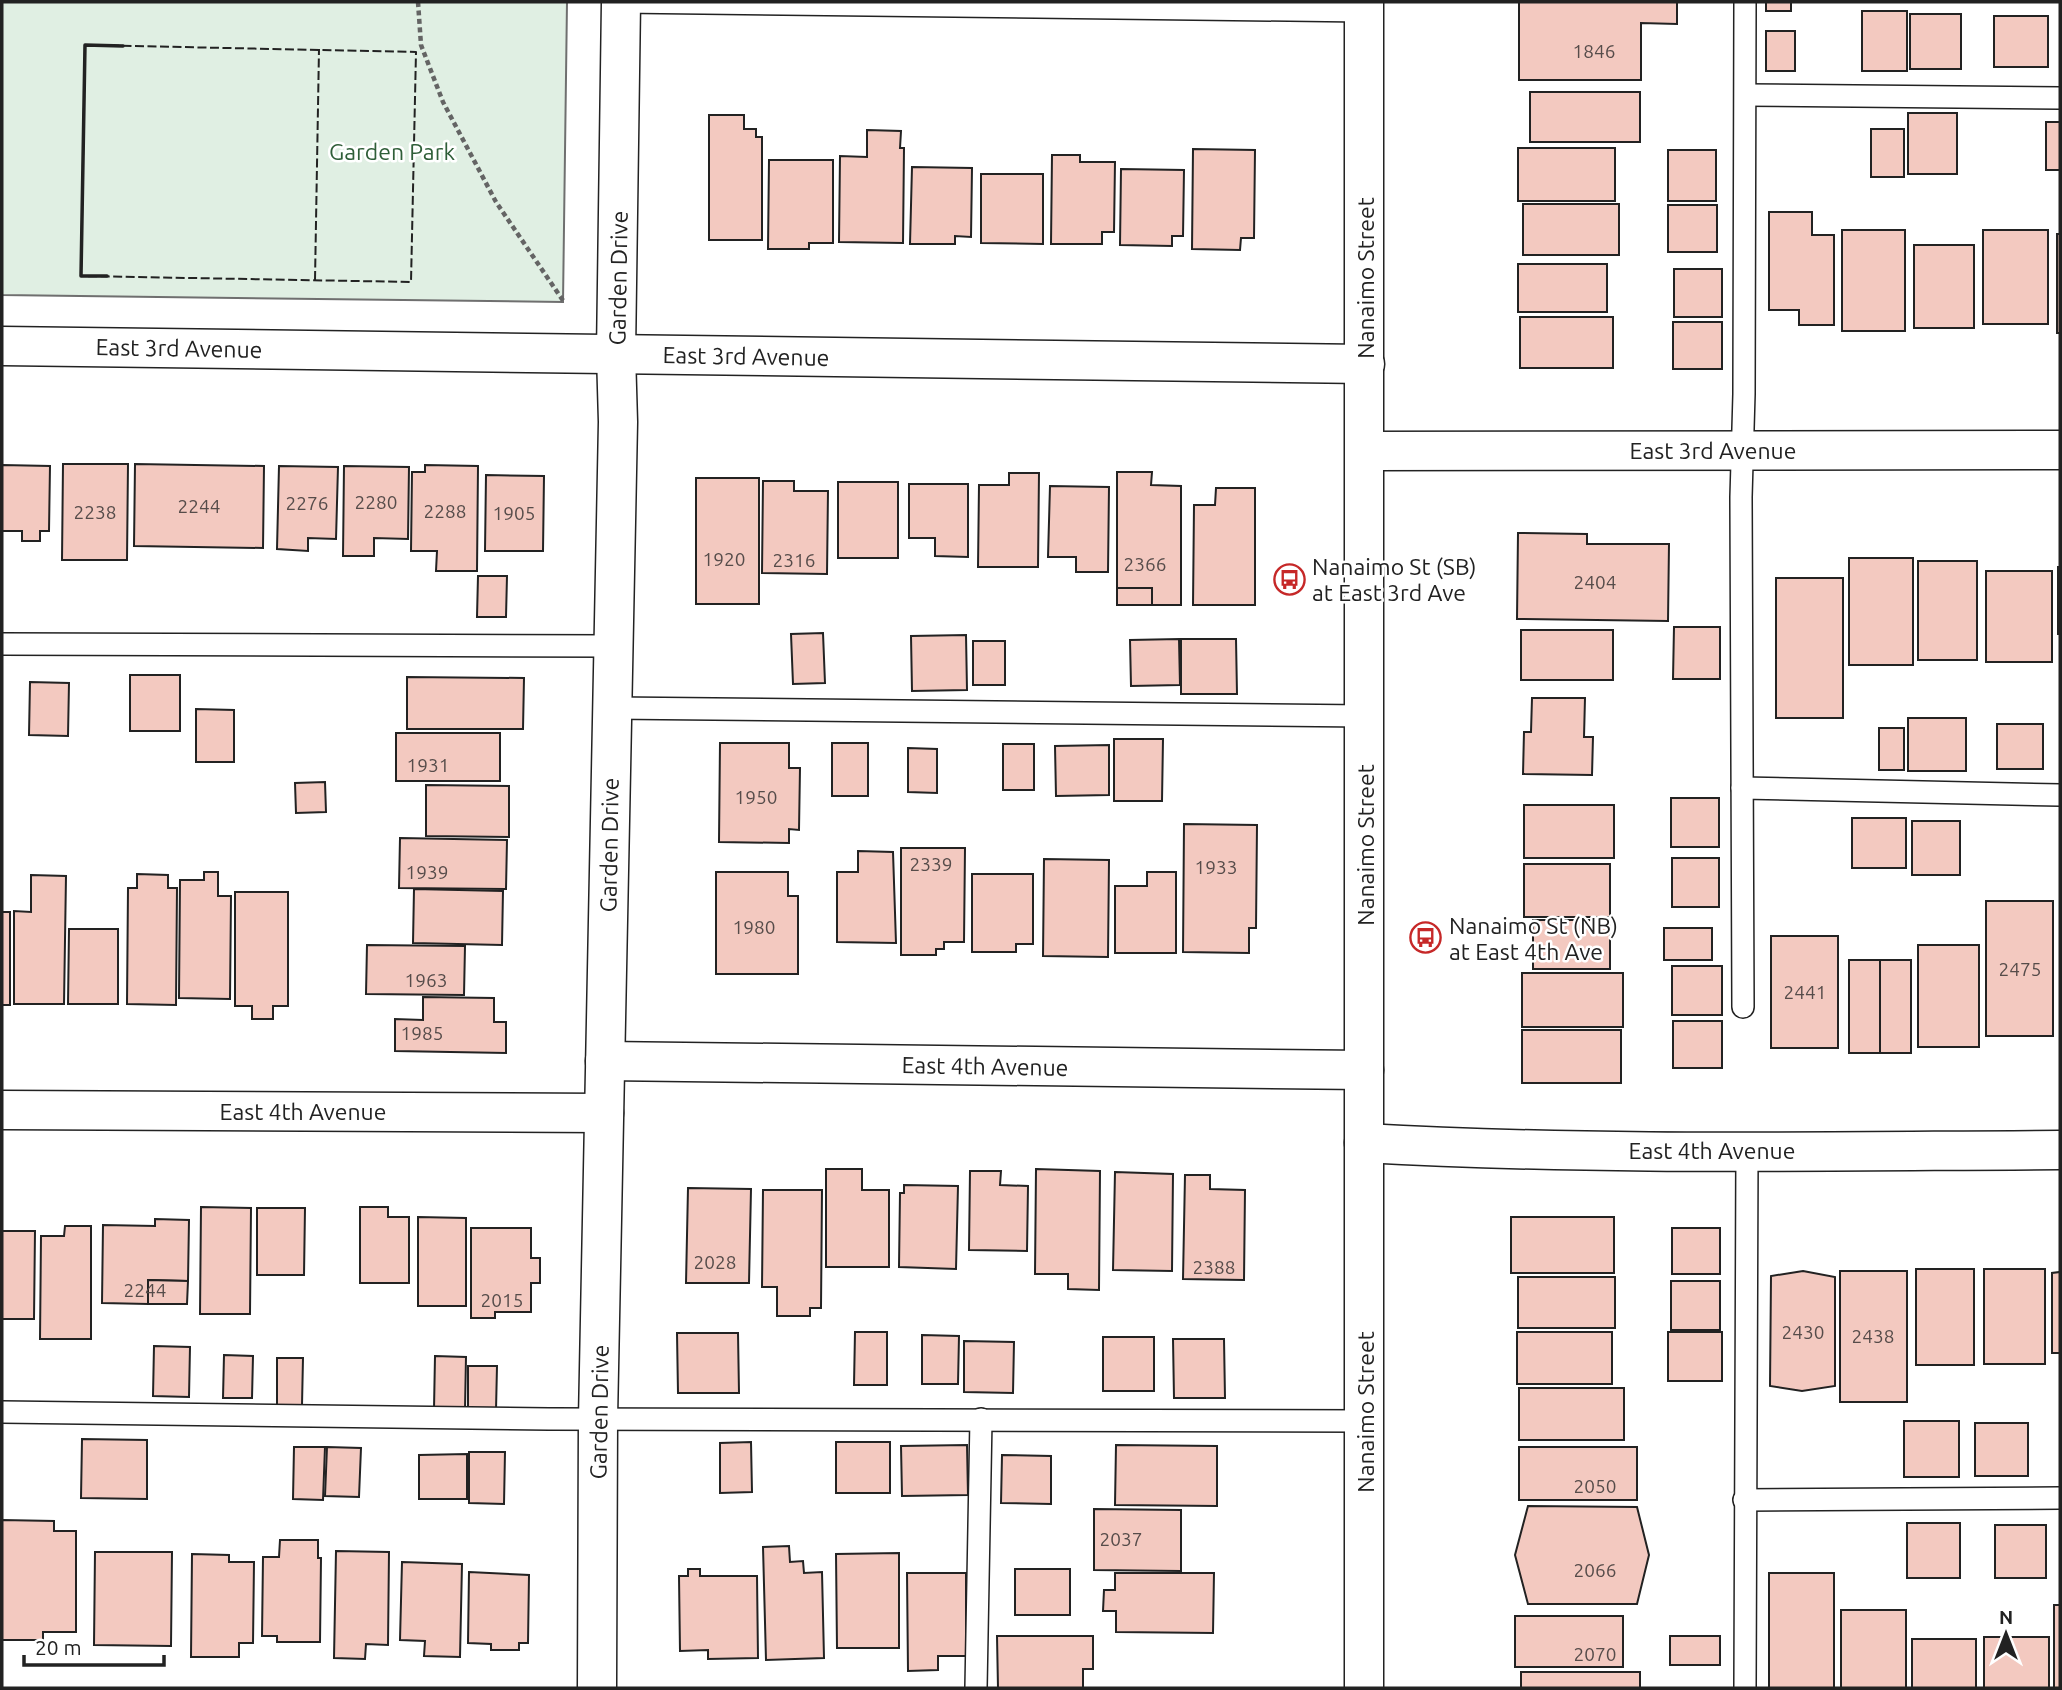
<svg xmlns="http://www.w3.org/2000/svg" width="2062" height="1690" font-family="Ubuntu,sans-serif">
	<style>
		.green { fill: #e0efe3; stroke: #6f6f6f; stroke-width: 2 }
		.building { fill: #f3c9c0; stroke: #222; stroke-width: 2 }
		.lines { fill: none; stroke-linecap: round; stroke-linejoin: round }
		.service-casing { stroke: #222; stroke-width: 24 }
		.minor-casing { stroke: #222; stroke-width: 41 }
		.secondary-casing { stroke: #222; stroke-width: 41 }
		.path { stroke: #646464; stroke-width: 4.5; stroke-dasharray: 5 3.5; stroke-linecap: butt }
		.service { stroke: #fff; stroke-width: 21 }
		.minor { stroke: #fff; stroke-width: 38 }
		.secondary { stroke: #fff; stroke-width: 38 }
		.fence { stroke: #222; stroke-width: 2; stroke-dasharray: 9 3.5; stroke-linecap: butt }
		.wall { stroke: #222; stroke-width: 3.5 }
		.labels { text-anchor: middle; dominant-baseline: central; stroke-width: 5; stroke-linejoin: round; paint-order: stroke }
		.number-label { font-size: 19px; fill: #564c4a }
		.park-label { font-size: 23px; fill: #2f5e38; stroke: #fff }
		.street-label { font-size: 23px; fill: #222; stroke: #fff }
		.poi-label { font-size: 23px; fill: #222; stroke: #fff; text-anchor: start }
	</style>
	<rect width="100%" height="100%" fill="#fff"/>
	<path class="green" d="M 2,2 L 567,2 L 563,302 L 2,295 Z"/>
	<g class="building">
		<path d="M 1519,2 L 1677,2 L 1677,24 L 1641,23 L 1641,80 L 1519,80 Z"/>
		<rect x="1766" y="2" width="25" height="9"/>
		<rect x="1862" y="11" width="45" height="60"/>
		<rect x="1910" y="14" width="51" height="55"/>
		<rect x="1994" y="16" width="54" height="51"/>
		<rect x="1766" y="31" width="29" height="40"/>
		<rect x="1530" y="92" width="110" height="50"/>
		<rect x="1908" y="113" width="49" height="61"/>
		<path d="M 709,115 L 744,115 L 744,129 L 756,129 L 756,137 L 762,137 L 762,240 L 709,240 Z"/>
		<rect x="2046" y="122" width="14" height="48"/>
		<rect x="1871" y="129" width="33" height="48"/>
		<path d="M 867,130 L 901,131 L 900,148 L 904,148 L 903,243 L 839,242 L 840,156 L 867,157 Z"/>
		<rect x="1518" y="148" width="97" height="53"/>
		<path d="M 1193,149 L 1255,150 L 1254,238 L 1241,238 L 1240,250 L 1192,249 Z"/>
		<rect x="1668" y="150" width="48" height="51"/>
		<path d="M 1052,155 L 1080,155 L 1080,162 L 1115,162 L 1114,232 L 1102,232 L 1102,244 L 1051,244 Z"/>
		<path d="M 769,160 L 833,160 L 833,243 L 809,243 L 809,249 L 768,249 Z"/>
		<path d="M 912,167 L 972,168 L 971,237 L 955,236 L 955,244 L 910,244 Z"/>
		<path d="M 1121,169 L 1184,170 L 1183,236 L 1172,236 L 1172,246 L 1120,245 Z"/>
		<path d="M 981,174 L 1043,174 L 1043,244 L 981,243 Z"/>
		<rect x="1523" y="204" width="96" height="51"/>
		<rect x="1668" y="205" width="49" height="47"/>
		<path d="M 1769,212 L 1812,212 L 1812,235 L 1834,235 L 1834,325 L 1799,325 L 1799,310 L 1769,310 Z"/>
		<rect x="1842" y="230" width="63" height="101"/>
		<rect x="1983" y="230" width="65" height="94"/>
		<rect x="2057" y="234" width="3" height="99"/>
		<rect x="1914" y="245" width="60" height="83"/>
		<rect x="1518" y="264" width="89" height="48"/>
		<rect x="1674" y="269" width="48" height="48"/>
		<rect x="1520" y="317" width="93" height="51"/>
		<rect x="1673" y="322" width="49" height="47"/>
		<path d="M 63,464 L 128,464 L 127,560 L 62,560 Z"/>
		<path d="M 135,464 L 264,466 L 263,548 L 134,546 Z"/>
		<path d="M 2,465 L 50,466 L 49,531 L 40,531 L 40,541 L 22,541 L 22,531 L 2,531 Z"/>
		<path d="M 425,465 L 478,466 L 477,571 L 436,571 L 437,551 L 411,551 L 412,472 L 425,472 Z"/>
		<path d="M 279,466 L 338,467 L 336,539 L 308,538 L 308,551 L 277,549 Z"/>
		<path d="M 344,466 L 409,467 L 408,539 L 374,538 L 374,556 L 343,556 Z"/>
		<path d="M 1117,472 L 1152,472 L 1151,485 L 1181,486 L 1181,605 L 1152,605 L 1152,588 L 1117,588 Z"/>
		<path d="M 1009,473 L 1039,473 L 1038,567 L 978,567 L 979,485 L 1009,485 Z"/>
		<path d="M 486,475 L 544,476 L 543,551 L 485,551 Z"/>
		<rect x="696" y="478" width="63" height="126"/>
		<path d="M 763,481 L 794,481 L 794,491 L 828,491 L 827,574 L 762,573 Z"/>
		<rect x="838" y="482" width="60" height="76"/>
		<path d="M 909,484 L 968,484 L 968,557 L 935,556 L 935,538 L 909,538 Z"/>
		<path d="M 1050,486 L 1109,487 L 1108,572 L 1076,572 L 1076,557 L 1048,557 Z"/>
		<path d="M 1216,488 L 1255,488 L 1255,605 L 1193,605 L 1194,505 L 1215,505 Z"/>
		<path d="M 1518,533 L 1587,534 L 1587,544 L 1669,544 L 1668,621 L 1517,619 Z"/>
		<rect x="1849" y="558" width="64" height="107"/>
		<rect x="1918" y="561" width="59" height="99"/>
		<rect x="2058" y="567" width="2" height="67"/>
		<rect x="1986" y="571" width="66" height="91"/>
		<path d="M 478,576 L 507,576 L 506,617 L 477,617 Z"/>
		<rect x="1776" y="578" width="67" height="140"/>
		<rect x="1117" y="588" width="35" height="17"/>
		<path d="M 1674,627 L 1720,627 L 1720,679 L 1673,679 Z"/>
		<rect x="1521" y="630" width="92" height="50"/>
		<path d="M 823,633 L 825,683 L 793,684 L 791,634 Z"/>
		<path d="M 966,635 L 967,690 L 912,691 L 911,636 Z"/>
		<path d="M 1179,639 L 1180,685 L 1131,686 L 1130,640 Z"/>
		<path d="M 1181,639 L 1236,639 L 1237,694 L 1181,694 Z"/>
		<rect x="973" y="641" width="32" height="44"/>
		<rect x="130" y="675" width="50" height="56"/>
		<path d="M 407,677 L 524,678 L 523,729 L 407,729 Z"/>
		<path d="M 30,682 L 69,683 L 68,736 L 29,735 Z"/>
		<path d="M 1532,698 L 1585,698 L 1584,737 L 1593,737 L 1592,775 L 1523,774 L 1524,732 L 1531,732 Z"/>
		<path d="M 196,709 L 234,710 L 234,762 L 196,762 Z"/>
		<rect x="1908" y="718" width="58" height="53"/>
		<rect x="1997" y="724" width="46" height="45"/>
		<rect x="1879" y="728" width="25" height="42"/>
		<rect x="396" y="733" width="104" height="48"/>
		<path d="M 1114,739 L 1163,739 L 1162,801 L 1114,801 Z"/>
		<path d="M 720,743 L 789,743 L 789,768 L 800,768 L 799,830 L 789,829 L 789,843 L 719,842 Z"/>
		<rect x="832" y="743" width="36" height="53"/>
		<rect x="1003" y="744" width="31" height="46"/>
		<path d="M 1109,745 L 1109,795 L 1056,796 L 1055,746 Z"/>
		<path d="M 908,748 L 937,749 L 937,793 L 908,792 Z"/>
		<path d="M 325,782 L 326,812 L 296,813 L 295,783 Z"/>
		<path d="M 426,785 L 509,786 L 509,837 L 426,836 Z"/>
		<rect x="1671" y="798" width="48" height="49"/>
		<rect x="1524" y="805" width="90" height="53"/>
		<rect x="1852" y="818" width="54" height="50"/>
		<rect x="1912" y="821" width="48" height="54"/>
		<path d="M 1184,824 L 1257,825 L 1256,928 L 1249,928 L 1249,953 L 1183,952 Z"/>
		<path d="M 400,838 L 507,840 L 506,889 L 399,888 Z"/>
		<path d="M 901,848 L 965,848 L 964,942 L 944,942 L 944,949 L 936,949 L 936,955 L 901,955 Z"/>
		<path d="M 858,851 L 893,852 L 896,943 L 837,942 L 837,872 L 858,872 Z"/>
		<rect x="1672" y="858" width="47" height="49"/>
		<path d="M 1044,859 L 1109,860 L 1108,957 L 1043,956 Z"/>
		<rect x="1524" y="864" width="86" height="53"/>
		<path d="M 204,872 L 218,872 L 218,896 L 231,896 L 230,999 L 179,998 L 180,880 L 204,880 Z"/>
		<path d="M 716,872 L 788,872 L 788,896 L 798,896 L 798,974 L 716,974 Z"/>
		<path d="M 1147,872 L 1176,872 L 1176,953 L 1115,953 L 1115,886 L 1147,886 Z"/>
		<path d="M 137,874 L 168,875 L 168,888 L 177,888 L 176,1005 L 127,1004 L 128,888 L 137,888 Z"/>
		<path d="M 972,874 L 1033,874 L 1033,944 L 1016,944 L 1016,952 L 972,952 Z"/>
		<path d="M 31,875 L 66,876 L 64,1004 L 14,1004 L 14,911 L 31,912 Z"/>
		<path d="M 414,889 L 503,891 L 502,945 L 413,943 Z"/>
		<path d="M 235,892 L 288,892 L 288,1006 L 273,1006 L 273,1019 L 252,1019 L 252,1006 L 235,1006 Z"/>
		<rect x="1986" y="901" width="67" height="135"/>
		<rect x="2" y="912" width="8" height="93"/>
		<rect x="1533" y="920" width="77" height="49"/>
		<rect x="1664" y="928" width="48" height="32"/>
		<path d="M 69,929 L 118,929 L 118,1004 L 68,1004 Z"/>
		<rect x="1771" y="936" width="67" height="112"/>
		<path d="M 367,945 L 465,946 L 464,995 L 366,994 Z"/>
		<rect x="1918" y="945" width="61" height="102"/>
		<rect x="1849" y="960" width="31" height="93"/>
		<rect x="1880" y="960" width="31" height="93"/>
		<rect x="1672" y="966" width="50" height="49"/>
		<rect x="1522" y="973" width="101" height="54"/>
		<path d="M 423,997 L 494,998 L 494,1022 L 506,1022 L 506,1053 L 395,1051 L 395,1019 L 423,1020 Z"/>
		<rect x="1673" y="1021" width="49" height="47"/>
		<rect x="1522" y="1030" width="99" height="53"/>
		<path d="M 826,1169 L 862,1169 L 862,1190 L 889,1190 L 889,1267 L 826,1267 Z"/>
		<path d="M 1036,1169 L 1100,1171 L 1099,1290 L 1068,1289 L 1068,1274 L 1035,1274 Z"/>
		<path d="M 970,1171 L 1001,1171 L 1000,1185 L 1028,1186 L 1027,1251 L 969,1250 Z"/>
		<path d="M 1115,1172 L 1173,1174 L 1172,1271 L 1113,1270 Z"/>
		<path d="M 1185,1175 L 1210,1175 L 1210,1189 L 1245,1190 L 1244,1280 L 1183,1279 Z"/>
		<path d="M 904,1185 L 958,1186 L 956,1269 L 899,1267 L 900,1193 L 904,1193 Z"/>
		<path d="M 688,1188 L 751,1189 L 749,1283 L 686,1283 Z"/>
		<path d="M 763,1190 L 822,1190 L 821,1308 L 810,1308 L 810,1316 L 777,1316 L 777,1287 L 762,1287 Z"/>
		<path d="M 201,1207 L 251,1208 L 250,1314 L 200,1314 Z"/>
		<path d="M 360,1207 L 388,1207 L 388,1217 L 409,1217 L 409,1283 L 360,1283 Z"/>
		<path d="M 257,1208 L 305,1208 L 304,1275 L 257,1275 Z"/>
		<path d="M 418,1217 L 466,1218 L 466,1306 L 418,1306 Z"/>
		<rect x="1511" y="1217" width="103" height="56"/>
		<path d="M 155,1219 L 189,1220 L 188,1281 L 148,1280 L 148,1304 L 102,1303 L 103,1225 L 155,1226 Z"/>
		<path d="M 65,1226 L 91,1226 L 91,1339 L 40,1339 L 41,1236 L 64,1236 Z"/>
		<path d="M 471,1228 L 531,1228 L 531,1258 L 540,1258 L 540,1283 L 531,1283 L 531,1312 L 495,1312 L 495,1318 L 471,1318 Z"/>
		<rect x="1672" y="1228" width="48" height="46"/>
		<path d="M 2,1231 L 35,1231 L 34,1319 L 2,1319 Z"/>
		<rect x="1916" y="1269" width="58" height="96"/>
		<rect x="1984" y="1269" width="61" height="95"/>
		<path d="M 1803,1271 L 1835,1277 L 1835,1386 L 1802,1391 L 1770,1386 L 1771,1276 Z"/>
		<rect x="1840" y="1271" width="67" height="131"/>
		<path d="M 2060,1272 L 2060,1353 L 2052,1353 L 2052,1273 Z"/>
		<rect x="1518" y="1277" width="97" height="51"/>
		<path d="M 148,1280 L 188,1281 L 187,1304 L 148,1304 Z"/>
		<rect x="1671" y="1281" width="49" height="49"/>
		<path d="M 855,1332 L 887,1332 L 887,1385 L 854,1385 Z"/>
		<rect x="1517" y="1332" width="95" height="52"/>
		<rect x="1668" y="1332" width="54" height="49"/>
		<path d="M 677,1333 L 738,1333 L 739,1393 L 678,1393 Z"/>
		<path d="M 922,1335 L 959,1336 L 958,1384 L 922,1384 Z"/>
		<rect x="1103" y="1337" width="51" height="54"/>
		<path d="M 1173,1339 L 1224,1339 L 1225,1398 L 1174,1398 Z"/>
		<path d="M 964,1341 L 1014,1342 L 1013,1393 L 964,1392 Z"/>
		<path d="M 154,1346 L 190,1347 L 189,1397 L 153,1396 Z"/>
		<path d="M 224,1355 L 253,1356 L 252,1398 L 223,1398 Z"/>
		<path d="M 435,1356 L 466,1357 L 465,1409 L 434,1409 Z"/>
		<path d="M 277,1358 L 303,1358 L 302,1405 L 277,1405 Z"/>
		<path d="M 468,1366 L 497,1366 L 496,1410 L 468,1409 Z"/>
		<rect x="1519" y="1388" width="105" height="52"/>
		<rect x="1904" y="1421" width="55" height="56"/>
		<rect x="1975" y="1423" width="53" height="53"/>
		<path d="M 82,1439 L 147,1440 L 147,1499 L 81,1498 Z"/>
		<path d="M 751,1442 L 752,1492 L 720,1493 L 720,1443 Z"/>
		<rect x="836" y="1442" width="54" height="51"/>
		<path d="M 967,1445 L 968,1495 L 902,1496 L 901,1446 Z"/>
		<path d="M 1116,1445 L 1217,1446 L 1217,1506 L 1115,1505 Z"/>
		<path d="M 294,1447 L 325,1447 L 323,1500 L 293,1499 Z"/>
		<path d="M 327,1447 L 361,1448 L 359,1497 L 325,1496 Z"/>
		<rect x="1519" y="1447" width="118" height="53"/>
		<path d="M 469,1452 L 505,1452 L 504,1504 L 469,1503 Z"/>
		<path d="M 467,1454 L 467,1499 L 419,1499 L 419,1455 Z"/>
		<path d="M 1002,1455 L 1051,1456 L 1051,1504 L 1001,1503 Z"/>
		<path d="M 1528,1506 L 1637,1507 L 1649,1555 L 1637,1604 L 1528,1604 L 1515,1555 Z"/>
		<path d="M 1094,1509 L 1181,1510 L 1181,1571 L 1094,1570 Z"/>
		<path d="M 2,1520 L 54,1521 L 54,1531 L 76,1531 L 76,1632 L 43,1632 L 43,1640 L 2,1640 Z"/>
		<rect x="1907" y="1523" width="53" height="55"/>
		<rect x="1995" y="1525" width="51" height="53"/>
		<path d="M 280,1540 L 318,1540 L 318,1558 L 321,1558 L 320,1642 L 277,1642 L 277,1636 L 262,1636 L 263,1557 L 279,1557 Z"/>
		<path d="M 789,1546 L 790,1562 L 803,1561 L 804,1573 L 822,1572 L 824,1658 L 766,1660 L 763,1547 Z"/>
		<path d="M 336,1551 L 389,1552 L 388,1645 L 366,1644 L 365,1659 L 334,1658 Z"/>
		<path d="M 95,1552 L 172,1552 L 171,1646 L 94,1645 Z"/>
		<path d="M 899,1553 L 899,1648 L 837,1648 L 836,1554 Z"/>
		<path d="M 192,1554 L 229,1555 L 229,1562 L 254,1562 L 253,1643 L 239,1643 L 239,1657 L 191,1657 Z"/>
		<path d="M 402,1562 L 462,1564 L 460,1657 L 424,1656 L 425,1641 L 400,1640 Z"/>
		<path d="M 688,1569 L 700,1569 L 700,1576 L 757,1576 L 758,1658 L 708,1659 L 708,1650 L 680,1651 L 679,1576 L 688,1576 Z"/>
		<rect x="1015" y="1569" width="55" height="46"/>
		<path d="M 469,1572 L 529,1575 L 528,1643 L 519,1643 L 519,1650 L 491,1650 L 491,1644 L 468,1643 Z"/>
		<path d="M 907,1573 L 966,1573 L 966,1656 L 938,1656 L 938,1670 L 908,1671 Z"/>
		<path d="M 1115,1573 L 1214,1573 L 1213,1633 L 1116,1632 L 1116,1611 L 1103,1611 L 1104,1590 L 1115,1590 Z"/>
		<rect x="1769" y="1573" width="65" height="115"/>
		<rect x="2054" y="1605" width="6" height="83"/>
		<rect x="1841" y="1610" width="65" height="78"/>
		<rect x="1515" y="1616" width="108" height="51"/>
		<path d="M 997,1636 L 1093,1636 L 1093,1669 L 1083,1669 L 1083,1688 L 998,1688 Z"/>
		<rect x="1670" y="1636" width="50" height="29"/>
		<rect x="1984" y="1637" width="65" height="51"/>
		<rect x="1912" y="1639" width="64" height="49"/>
		<rect x="1521" y="1672" width="119" height="16"/>
	</g>
	<g class="lines">
		<defs>
			<g id="service">
				<path d="M 621,2 L 1364,11"/>
				<path d="M 1746,95 L 2060,98"/>
				<path d="M 2,644 L 614,646"/>
				<path d="M 612,708 L 1365,716"/>
				<path d="M 1742,788 L 2060,795"/>
				<path d="M 1743,1007 L 1741,497 L 1744,394 L 1745,2"/>
				<path d="M 2,1412 L 549,1419 L 1365,1421"/>
				<path d="M 1744,1500 L 2060,1498"/>
				<path d="M 976,1688 L 981,1419"/>
				<path d="M 1745,1688 L 1747,1151"/>
			</g>
			<g id="minor">
				<path d="M 2,346 L 1365,364"/>
				<path d="M 1365,451 L 2060,450"/>
				<path d="M 605,1061 L 1364,1070"/>
				<path d="M 2,1110 L 604,1113"/>
				<path d="M 1364,1143 C 1596,1156 1829,1151 2060,1150"/>
				<path d="M 597,1688 L 598,1419 L 618,422 L 616,354 L 621,2"/>
			</g>
			<path id="secondary" d="M 1364,1688 L 1364,2"/>
		</defs>
		<use href="#service" class="service-casing"/>
		<use href="#minor" class="minor-casing"/>
		<use href="#secondary" class="secondary-casing"/>
		<path class="path" d="M 418,2 L 421,45 L 443,102 L 496,202 L 564,302"/>
		<use href="#service" class="service"/>
		<use href="#minor" class="minor"/>
		<use href="#secondary" class="secondary"/>
		<g class="fence">
			<path d="M 85,45 L 416,52 L 411,282 L 81,276 Z"/>
			<path d="M 315,280 L 319,49"/>
		</g>
		<path class="wall" d="M 107,276 L 81,276 L 85,45 L 123,46"/>
	</g>
	<defs>
		<symbol id="bus-ring" viewBox="-11 -11 22 22"><circle r="9.5" fill="#fff" stroke="#c62828" stroke-width="1.5"/><path d="M-5-6H5V4H4V6H2V4H-2V6H-4V4H-5ZM-3.5-4V0h7V-4ZM-3.5 1.2v1.5H-2V1.2ZM2 1.2v1.5H3.5V1.2Z" fill="#c62828"/></symbol>
	</defs>
	<g fill-rule="evenodd">
		<use href="#bus-ring" x="1272" y="562" width="35" height="35"/>
		<use href="#bus-ring" x="1408" y="920" width="35" height="35"/>
	</g>
	<g class="labels">
		<g class="number-label">
			<text x="1594" y="51">1846</text>
			<text x="376" y="502">2280</text>
			<text x="307" y="503">2276</text>
			<text x="199" y="506">2244</text>
			<text x="445" y="511">2288</text>
			<text x="95" y="512">2238</text>
			<text x="514" y="513">1905</text>
			<text x="724" y="559">1920</text>
			<text x="794" y="560">2316</text>
			<text x="1145" y="564">2366</text>
			<text x="1595" y="582">2404</text>
			<text x="428" y="765">1931</text>
			<text x="756" y="797">1950</text>
			<text x="931" y="864">2339</text>
			<text x="1216" y="867">1933</text>
			<text x="427" y="872">1939</text>
			<text x="754" y="927">1980</text>
			<text x="2020" y="969">2475</text>
			<text x="426" y="980">1963</text>
			<text x="1805" y="992">2441</text>
			<text x="422" y="1033">1985</text>
			<text x="715" y="1262">2028</text>
			<text x="1214" y="1267">2388</text>
			<text x="145" y="1290">2244</text>
			<text x="502" y="1300">2015</text>
			<text x="1803" y="1332">2430</text>
			<text x="1873" y="1336">2438</text>
			<text x="1595" y="1486">2050</text>
			<text x="1121" y="1539">2037</text>
			<text x="1595" y="1570">2066</text>
			<text x="1595" y="1654">2070</text>
		</g>
		<g class="park-label">
			<text x="392" y="151">Garden Park</text>
		</g>
		<g class="street-label">
			<text transform="translate(618 278) rotate(-89)">Garden Drive</text>
			<text transform="translate(1365 278) rotate(-90)">Nanaimo Street</text>
			<text transform="translate(179 348) rotate(1)">East 3rd Avenue</text>
			<text transform="translate(746 356) rotate(1)">East 3rd Avenue</text>
			<text x="1713" y="450">East 3rd Avenue</text>
			<text transform="translate(609 845) rotate(-89)">Garden Drive</text>
			<text transform="translate(1365 845) rotate(-90)">Nanaimo Street</text>
			<text transform="translate(985 1066) rotate(1)">East 4th Avenue</text>
			<text x="303" y="1111">East 4th Avenue</text>
			<text x="1712" y="1150">East 4th Avenue</text>
			<text transform="translate(599 1412) rotate(-89)">Garden Drive</text>
			<text transform="translate(1365 1412) rotate(-90)">Nanaimo Street</text>
		</g>
		<g class="poi-label">
			<text x="1312" y="566">Nanaimo St (SB)<tspan x="1312" dy="26">at East 3rd Ave</tspan></text>
			<text x="1449" y="925">Nanaimo St (NB)<tspan x="1449" dy="26">at East 4th Ave</tspan></text>
		</g>
	</g>
	<rect width="2062" height="1690" fill="none" stroke="#222222" stroke-width="7"/>
	<g transform="translate(2006 1634)" stroke="#ffffff" stroke-width="5" paint-order="stroke">
	<path d="M0-5L12 26L0 18L-12 26Z" fill="#222222"/>
	<text y="-10" font-size="19" font-weight="bold" text-anchor="middle" fill="#222222">N</text>
	</g>
	<path d="M24 1655v10h140v-10" fill="none" stroke="#222222" stroke-width="3.5"/>
	<text x="35" y="1655" font-size="21" fill="#222222" stroke="#ffffff" stroke-width="5" paint-order="stroke">20 m</text>
</svg>
